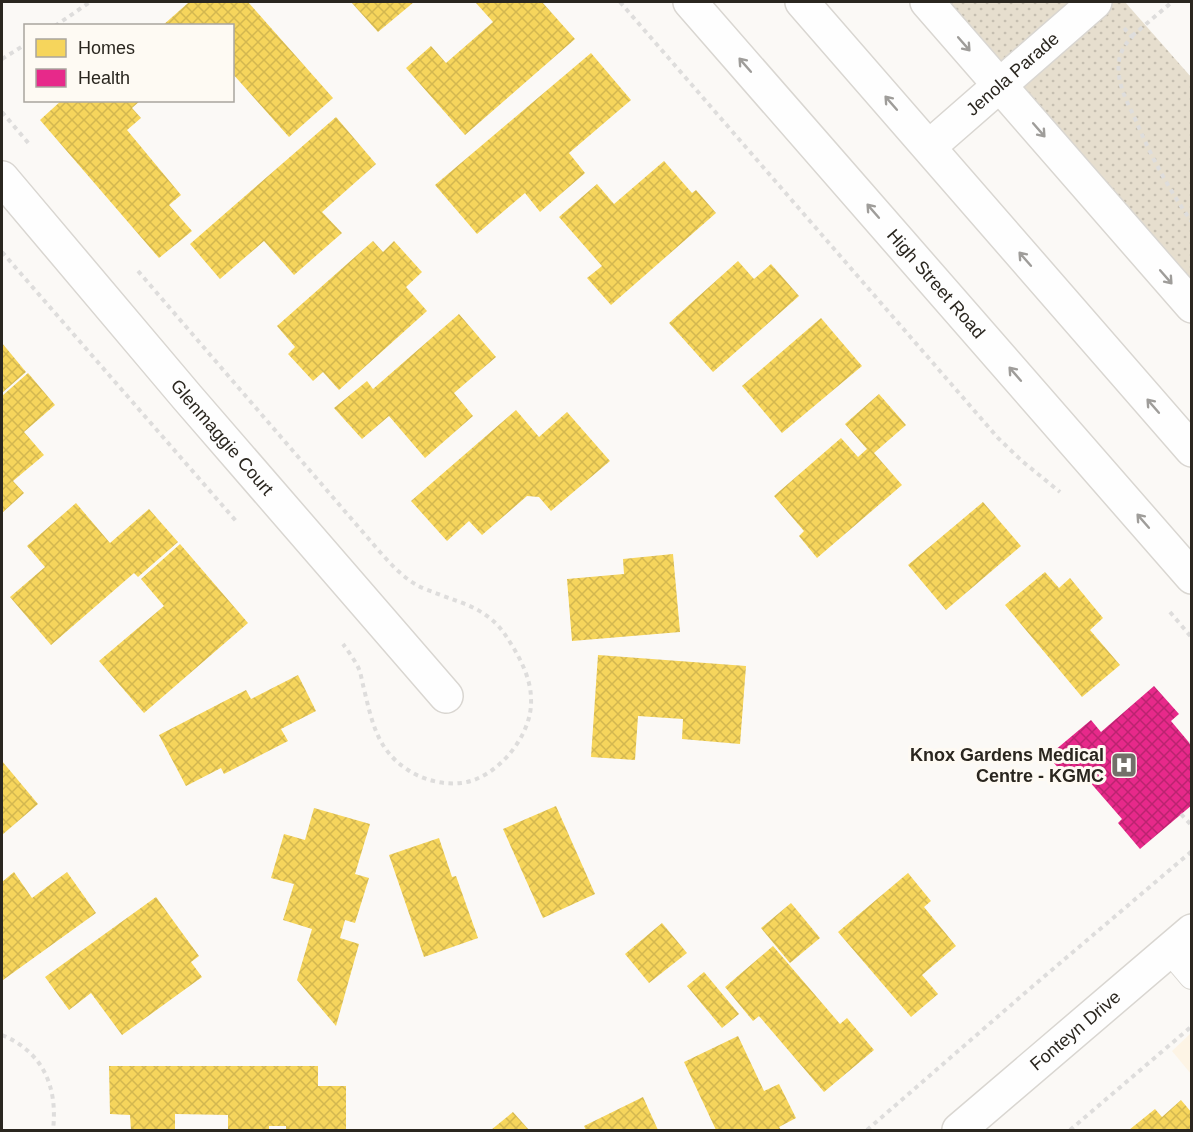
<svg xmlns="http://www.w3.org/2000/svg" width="1193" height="1132" font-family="Arial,sans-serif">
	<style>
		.built { fill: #fdf4e5 }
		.grass { fill: url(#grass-dots) }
		.homes { fill: url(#homes-cross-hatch) }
		.health { fill: url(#health-cross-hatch) }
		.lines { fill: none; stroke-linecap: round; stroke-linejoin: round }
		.service-casing { stroke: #d9d6d1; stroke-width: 28 }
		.minor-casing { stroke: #d9d6d1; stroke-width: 36 }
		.primary-casing { stroke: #d9d6d1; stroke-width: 36 }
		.path { stroke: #dedddc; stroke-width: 4; stroke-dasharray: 4.5 4.5; stroke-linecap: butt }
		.service { stroke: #fefefe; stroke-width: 26 }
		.minor { stroke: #fefefe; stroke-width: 33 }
		.primary { stroke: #fefefe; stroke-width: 33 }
		.oneway { stroke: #9f9d9a }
		.labels { text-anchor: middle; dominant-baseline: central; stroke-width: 6; stroke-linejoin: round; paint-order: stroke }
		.street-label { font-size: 18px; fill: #2a261f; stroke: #fefaf3 }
		.poi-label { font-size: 18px; font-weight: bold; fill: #2a261f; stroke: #fefaf3; text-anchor: end }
	</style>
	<defs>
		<pattern id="grass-dots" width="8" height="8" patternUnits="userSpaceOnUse" patternTransform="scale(1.5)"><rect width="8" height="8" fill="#e6dece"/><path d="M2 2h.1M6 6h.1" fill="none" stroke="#c5beb0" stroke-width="1.8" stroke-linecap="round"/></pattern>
		<pattern id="homes-cross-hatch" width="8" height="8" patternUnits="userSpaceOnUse" patternTransform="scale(1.5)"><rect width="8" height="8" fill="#f6d55c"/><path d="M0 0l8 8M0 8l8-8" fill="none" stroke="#d3b750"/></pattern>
		<pattern id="health-cross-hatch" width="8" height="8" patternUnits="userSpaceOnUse" patternTransform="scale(1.5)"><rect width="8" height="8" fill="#e7298a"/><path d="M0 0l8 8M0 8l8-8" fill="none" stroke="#bb2370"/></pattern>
	</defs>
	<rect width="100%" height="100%" fill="#fbf9f6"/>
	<path class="built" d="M 1191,1033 L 1191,1074 L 1172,1051 Z"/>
	<path class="grass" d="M 927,2 L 1125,2 L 1191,77 L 1191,306 Z"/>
	<g class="homes">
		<path d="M 186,2 L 248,2 L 333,98 L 289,137 L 232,73 L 232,26 L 162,26 L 188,3 Z"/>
		<path d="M 351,2 L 414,2 L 378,32 Z"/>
		<path d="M 478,2 L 542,2 L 575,39 L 465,135 L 406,68 L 431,46 L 446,63 L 493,22 L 476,3 Z"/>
		<path d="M 591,53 L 631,100 L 569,153 L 585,173 L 540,212 L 525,193 L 477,234 L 435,185 Z"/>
		<path d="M 62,100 L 141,100 L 132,108 L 141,118 L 127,130 L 181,195 L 169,205 L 192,231 L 159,258 L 40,120 Z"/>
		<path d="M 336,117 L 376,164 L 322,212 L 342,233 L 294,275 L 264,241 L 220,279 L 190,244 Z"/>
		<path d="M 664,161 L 692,193 L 696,190 L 716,213 L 611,305 L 587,278 L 602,266 L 559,217 L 597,184 L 614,204 Z"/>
		<path d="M 373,241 L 383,252 L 394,241 L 422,272 L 406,287 L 427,311 L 339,390 L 323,372 L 313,381 L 288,354 L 295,347 L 277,326 Z"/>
		<path d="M 738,261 L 754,279 L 771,264 L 799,296 L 713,372 L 669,323 Z"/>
		<path d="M 459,314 L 496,357 L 454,393 L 473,416 L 425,458 L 389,416 L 362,439 L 334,408 L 367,381 L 373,389 Z"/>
		<path d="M 821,318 L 862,366 L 782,433 L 742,386 Z"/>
		<path d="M 2,343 L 26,372 L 2,393 Z"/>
		<path d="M 28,373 L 55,405 L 24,432 L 44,455 L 13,481 L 24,493 L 2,513 L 2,396 Z"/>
		<path d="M 879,394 L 906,425 L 874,453 L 902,485 L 817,558 L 799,536 L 804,531 L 774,496 L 841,438 L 858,457 L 867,449 L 845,424 Z"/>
		<path d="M 516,410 L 539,437 L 567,412 L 610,461 L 551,511 L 539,497 L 527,496 L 482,535 L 469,521 L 447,541 L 411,501 Z"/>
		<path d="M 983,502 L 1021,546 L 946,610 L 908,565 Z"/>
		<path d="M 76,503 L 110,543 L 149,509 L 178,542 L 138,577 L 134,573 L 51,645 L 10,597 L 45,567 L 27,546 Z"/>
		<path d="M 180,544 L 248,623 L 144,713 L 99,661 L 164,606 L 141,579 Z"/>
		<path d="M 673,554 L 680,632 L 572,641 L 567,579 L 624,574 L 623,559 Z"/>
		<path d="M 1045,572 L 1059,588 L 1070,578 L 1103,618 L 1090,630 L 1120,665 L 1082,697 L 1005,605 Z"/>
		<path d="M 598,655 L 746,666 L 740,744 L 682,739 L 683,719 L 638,716 L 635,760 L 591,757 Z"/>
		<path d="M 298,675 L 316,711 L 281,729 L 288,741 L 224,774 L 221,768 L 186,786 L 159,735 L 246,690 L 251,699 Z"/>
		<path d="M 2,761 L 38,804 L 2,835 Z"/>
		<path d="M 556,806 L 595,894 L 543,918 L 503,829 Z"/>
		<path d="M 314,808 L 370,824 L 355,874 L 369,878 L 355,923 L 345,920 L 340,938 L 359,944 L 336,1026 L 297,980 L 312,929 L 283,920 L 294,884 L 271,878 L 284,834 L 305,840 Z"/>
		<path d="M 439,838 L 452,877 L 456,876 L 478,938 L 424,957 L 389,855 Z"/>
		<path d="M 14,872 L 32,898 L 67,872 L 96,913 L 3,980 L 2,978 L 2,882 Z"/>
		<path d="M 908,873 L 931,901 L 924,907 L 956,946 L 922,975 L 938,994 L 911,1017 L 838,932 Z"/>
		<path d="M 156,897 L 199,956 L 191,962 L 202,977 L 122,1035 L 91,993 L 69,1010 L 45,977 Z"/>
		<path d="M 791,903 L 820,938 L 790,963 L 761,928 Z"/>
		<path d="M 662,923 L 687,953 L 649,983 L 625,954 Z"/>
		<path d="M 773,946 L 840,1024 L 847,1018 L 874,1050 L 824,1092 L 759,1016 L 753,1021 L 725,987 Z"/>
		<path d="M 704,972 L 739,1014 L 722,1028 L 687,986 Z"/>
		<path d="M 738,1036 L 764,1091 L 779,1084 L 796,1118 L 779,1127 L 781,1130 L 716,1130 L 684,1062 Z"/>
		<path d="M 109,1066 L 318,1066 L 318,1086 L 346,1086 L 346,1130 L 286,1130 L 286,1126 L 269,1126 L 269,1130 L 228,1130 L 228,1115 L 175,1114 L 175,1130 L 131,1130 L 130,1115 L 110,1114 Z"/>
		<path d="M 643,1097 L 658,1130 L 586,1130 L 584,1126 Z"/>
		<path d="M 1181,1100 L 1192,1113 L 1192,1130 L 1129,1130 L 1155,1109 L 1162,1117 Z"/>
		<path d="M 513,1112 L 529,1130 L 491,1130 Z"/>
	</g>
	<path class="health" d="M 1154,686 L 1179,714 L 1171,721 L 1192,746 L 1192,805 L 1140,849 L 1118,823 L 1122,819 L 1082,773 L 1071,783 L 1048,756 L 1091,720 L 1101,732 Z"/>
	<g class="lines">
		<defs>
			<path id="service" d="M 1170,950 L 1192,976"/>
			<g id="minor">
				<path id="s1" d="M 690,2 L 1192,577"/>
				<path id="s2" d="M 929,147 L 1095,2"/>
				<path id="s3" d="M 2,178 L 187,397 L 446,696"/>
				<path id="s4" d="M 959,1130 L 1192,931"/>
			</g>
			<g id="primary">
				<path d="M 802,2 L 1192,450"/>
				<path d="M 927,2 L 1192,306"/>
			</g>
		</defs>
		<use href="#service" class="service-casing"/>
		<use href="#minor" class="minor-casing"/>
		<use href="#primary" class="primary-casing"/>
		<g class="path">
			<path d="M 620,2 L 998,438 L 1022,461 L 1060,492"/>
			<path d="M 55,26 L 90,2"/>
			<path d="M 1124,28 L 1132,37 C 1121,48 1117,59 1119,75 C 1121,94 1132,110 1139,128 C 1153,160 1171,193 1192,222"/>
			<path d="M 1132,36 L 1172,2"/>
			<path d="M 2,59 L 26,44"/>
			<path d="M 2,112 L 30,145"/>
			<path d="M 2,252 L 236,521"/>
			<path d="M 138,271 L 380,552 C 391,564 402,577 417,585 C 423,589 431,591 438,594 C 465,604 489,610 506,636 C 518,654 531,677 531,699 C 533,735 497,779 461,783 C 443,785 423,780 408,770 C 377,750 372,722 364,689 C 362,682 361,673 358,667 C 354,659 348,651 343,644"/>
			<path d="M 1170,612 L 1192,638"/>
			<path d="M 1190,744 L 1192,742"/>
			<path d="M 1181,814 L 1192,826"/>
			<path d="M 2,1035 C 43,1052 58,1087 53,1130"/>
			<path d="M 867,1130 L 1033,986 L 1192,851"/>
			<path d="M 1070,1130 L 1192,1026"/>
		</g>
		<use href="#service" class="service"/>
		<use href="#minor" class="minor"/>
		<use href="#primary" class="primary"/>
	</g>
	<defs><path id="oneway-shaft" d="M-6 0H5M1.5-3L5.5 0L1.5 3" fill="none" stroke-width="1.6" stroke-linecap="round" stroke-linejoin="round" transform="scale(1.5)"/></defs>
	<g class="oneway">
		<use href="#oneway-shaft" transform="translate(964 44) rotate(49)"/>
		<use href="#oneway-shaft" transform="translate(745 65) rotate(-131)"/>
		<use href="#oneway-shaft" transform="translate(891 103) rotate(-131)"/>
		<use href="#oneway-shaft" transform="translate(1039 130) rotate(49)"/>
		<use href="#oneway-shaft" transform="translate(873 211) rotate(-131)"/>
		<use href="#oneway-shaft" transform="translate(1025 259) rotate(-131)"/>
		<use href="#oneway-shaft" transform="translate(1166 277) rotate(49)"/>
		<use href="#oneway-shaft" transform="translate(1015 374) rotate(-131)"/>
		<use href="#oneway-shaft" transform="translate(1153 406) rotate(-131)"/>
		<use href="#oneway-shaft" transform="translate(1143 521) rotate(-131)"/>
	</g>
	<defs>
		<symbol id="hospital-square" viewBox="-11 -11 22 22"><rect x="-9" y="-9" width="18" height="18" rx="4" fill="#73706a" stroke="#fefaf3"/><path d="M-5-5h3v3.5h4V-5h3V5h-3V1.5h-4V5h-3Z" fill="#fff"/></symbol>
	</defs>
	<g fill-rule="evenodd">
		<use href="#hospital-square" x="1109" y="750" width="30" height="30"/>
	</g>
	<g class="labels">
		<g class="street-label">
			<text stroke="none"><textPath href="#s2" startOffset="111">Jenola Parade</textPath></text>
			<text stroke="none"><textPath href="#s1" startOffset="374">High Street Road</textPath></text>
			<text stroke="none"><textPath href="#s3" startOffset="340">Glenmaggie Court</textPath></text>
			<text stroke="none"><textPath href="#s4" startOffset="153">Fonteyn Drive</textPath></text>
		</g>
		<g class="poi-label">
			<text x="1104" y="755">Knox Gardens Medical<tspan x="1104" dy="21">Centre - KGMC</tspan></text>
		</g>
	</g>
	<rect width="1193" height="1132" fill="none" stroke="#2a261f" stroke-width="6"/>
	<rect x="24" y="24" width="210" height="78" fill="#fefaf3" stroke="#a9a59e" stroke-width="1.5"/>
	<rect x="36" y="39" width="30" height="18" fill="#f6d55c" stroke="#a9a59e" stroke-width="1.5"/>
	<text x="78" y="54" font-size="18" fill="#2a261f">Homes</text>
	<rect x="36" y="69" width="30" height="18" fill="#e7298a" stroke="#a9a59e" stroke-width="1.5"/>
	<text x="78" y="84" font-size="18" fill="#2a261f">Health</text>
</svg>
